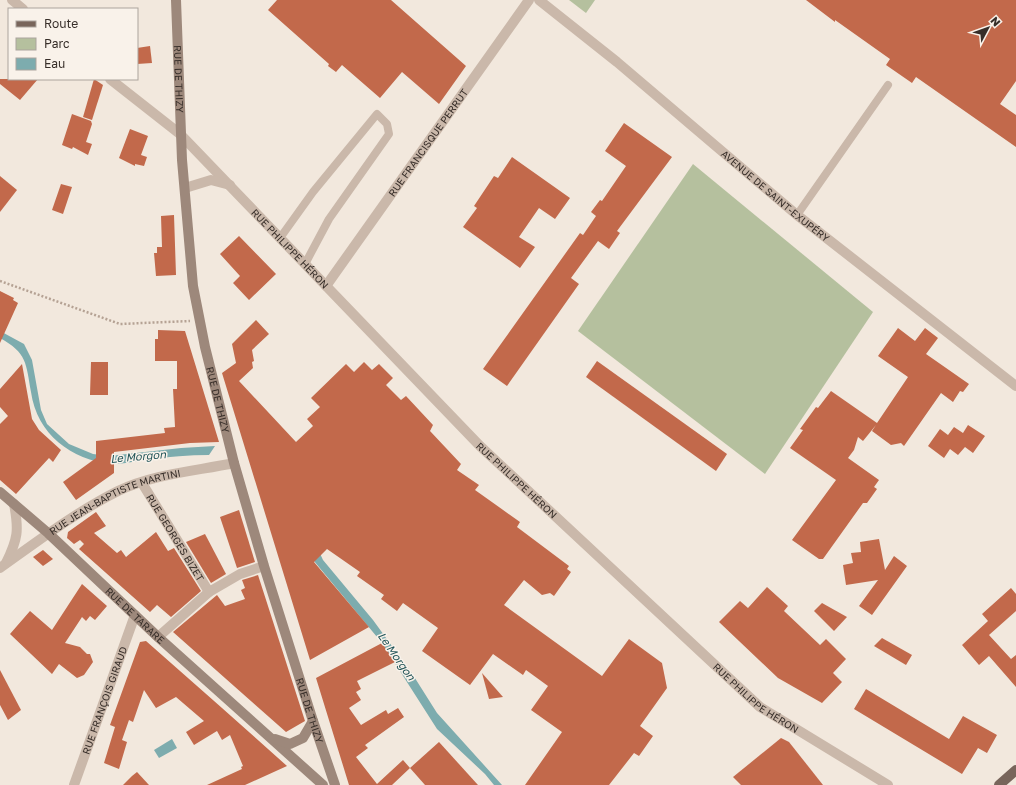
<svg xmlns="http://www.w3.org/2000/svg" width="1016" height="785" font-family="'Golos Text',sans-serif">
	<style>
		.green { fill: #b5c09e }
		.water { fill: #7dacae }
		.building { fill: #c2694b }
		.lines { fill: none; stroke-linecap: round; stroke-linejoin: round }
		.path { stroke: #b5a294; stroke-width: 2.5; stroke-dasharray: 2 2; stroke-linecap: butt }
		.service { stroke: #cab8aa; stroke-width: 8 }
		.minor { stroke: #cab8aa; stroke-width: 10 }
		.tertiary { stroke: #cab8aa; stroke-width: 10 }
		.secondary { stroke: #9d887b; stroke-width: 10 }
		.primary { stroke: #78655b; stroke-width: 10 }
		.labels { text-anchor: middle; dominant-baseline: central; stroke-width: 3; stroke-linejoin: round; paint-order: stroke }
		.street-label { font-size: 10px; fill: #372e29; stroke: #f9f2ea }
		.water-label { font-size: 11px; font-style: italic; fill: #205357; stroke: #f9f2ea }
	</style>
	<rect width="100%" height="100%" fill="#f2e8dd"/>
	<g class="green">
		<path d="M 569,0 L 595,0 L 586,13 Z"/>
		<path d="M 693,164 L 873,312 L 765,474 L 578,331 Z"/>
	</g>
	<g class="water">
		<path d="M 0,331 L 24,344 L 32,360 L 41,410 L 47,424 L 69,444 L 93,454 L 109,456 L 181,448 L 215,446 L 209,455 C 189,455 169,457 149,459 C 137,461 124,464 112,464 C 71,460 37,434 31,392 C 26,363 27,353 0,338 Z"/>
		<path d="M 317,547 L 323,560 L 373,620 L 413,675 L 437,713 L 502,785 L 494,785 L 485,774 L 437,729 L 382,643 L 314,561 Z"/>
		<path d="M 172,739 L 177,748 L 159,758 L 154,750 Z"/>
	</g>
	<g class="building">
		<path d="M 277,0 L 391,0 L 466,66 L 439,104 L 402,72 L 380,98 L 342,65 L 336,72 L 328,66 L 329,64 L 268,10 Z"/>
		<path d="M 806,0 L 1016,0 L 1016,81 L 1000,104 L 1016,115 L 1016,147 L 916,77 L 912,83 L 886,65 L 890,59 L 835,20 L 835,22 Z"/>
		<path d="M 150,46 L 152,63 L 137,64 L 137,48 Z"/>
		<path d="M 0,79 L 38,79 L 20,100 L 0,84 Z"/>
		<path d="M 94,79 L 103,85 L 92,120 L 83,117 Z"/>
		<path d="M 72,114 L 91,121 L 92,124 L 86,142 L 92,144 L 88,155 L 73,147 L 72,149 L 62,145 Z"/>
		<path d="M 624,123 L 672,157 L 617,231 L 620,233 L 609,249 L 598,241 L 571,278 L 579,284 L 507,386 L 483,369 L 580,233 L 583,235 L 596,216 L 591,212 L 600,200 L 602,201 L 626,166 L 605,151 Z"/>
		<path d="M 130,129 L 148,136 L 141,155 L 147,157 L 144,166 L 135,164 L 135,166 L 119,158 Z"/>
		<path d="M 512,157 L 570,198 L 555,219 L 539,208 L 519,237 L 535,247 L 520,268 L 463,227 L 477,208 L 474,206 L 494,176 L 498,178 Z"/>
		<path d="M 0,176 L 17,190 L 0,212 Z"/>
		<path d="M 61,184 L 72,187 L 63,214 L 52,210 Z"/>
		<path d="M 174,215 L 176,275 L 156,276 L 154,253 L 157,253 L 157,247 L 162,247 L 161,216 Z"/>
		<path d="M 239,236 L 276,274 L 249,300 L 233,283 L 240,276 L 220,254 Z"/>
		<path d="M 0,291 L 14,298 L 13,300 L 18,303 L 0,343 Z"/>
		<path d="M 256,320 L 269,334 L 252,350 L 254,361 L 252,362 L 253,368 L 239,381 L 296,442 L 313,426 L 307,419 L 320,407 L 311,398 L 346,364 L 354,372 L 364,362 L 372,370 L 379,364 L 393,378 L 386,385 L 401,400 L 406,396 L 433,425 L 430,431 L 461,464 L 457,470 L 479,485 L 475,490 L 520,522 L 517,527 L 569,566 L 567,569 L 571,572 L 554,596 L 550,593 L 542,595 L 524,580 L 504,605 L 602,676 L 629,639 L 662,663 L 667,688 L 640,726 L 653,736 L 639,756 L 634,753 L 609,785 L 525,785 L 562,732 L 531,710 L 548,686 L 526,670 L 523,675 L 493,654 L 470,685 L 422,651 L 438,628 L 403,603 L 397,611 L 381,599 L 384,595 L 357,576 L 360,572 L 327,549 L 314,562 L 369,627 L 310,660 L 222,373 L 236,363 L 232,344 Z"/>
		<path d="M 898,328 L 915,341 L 925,328 L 938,338 L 926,354 L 969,384 L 963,392 L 960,391 L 953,402 L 941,393 L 904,446 L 901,443 L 891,445 L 872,431 L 876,425 L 863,441 L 858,437 L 854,450 L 848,458 L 879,480 L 874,487 L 877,489 L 867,503 L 863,503 L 823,559 L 819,559 L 792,540 L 836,480 L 790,448 L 803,430 L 800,429 L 816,407 L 818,408 L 831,391 L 877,423 L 908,377 L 878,356 Z"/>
		<path d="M 158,330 L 185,331 L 219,442 L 190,443 L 114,452 L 114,473 L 76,500 L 63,482 L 96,458 L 96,441 L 165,433 L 164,428 L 175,427 L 173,389 L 177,389 L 177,361 L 155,361 L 155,339 L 158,339 Z"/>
		<path d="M 597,361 L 727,454 L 716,471 L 586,377 Z"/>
		<path d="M 91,362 L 108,362 L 108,395 L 90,395 Z"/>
		<path d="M 22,364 L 32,419 L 39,430 L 61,450 L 53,462 L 49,458 L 16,494 L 0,480 L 0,424 L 8,416 L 0,407 L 0,389 Z"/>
		<path d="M 968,425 L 985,436 L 973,453 L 965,447 L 958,455 L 950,449 L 944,458 L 928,446 L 940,429 L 948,435 L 954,427 L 963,433 Z"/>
		<path d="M 239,510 L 255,562 L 237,568 L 220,517 Z"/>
		<path d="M 96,512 L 106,526 L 94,533 L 117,553 L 121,550 L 126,557 L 156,532 L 168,551 L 174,548 L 201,591 L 171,617 L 157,605 L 150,612 L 79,549 L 84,544 L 80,540 L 74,544 L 67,538 L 68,532 Z"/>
		<path d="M 205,534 L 226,574 L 211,583 L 186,542 Z"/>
		<path d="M 879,539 L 885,570 L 894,556 L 907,566 L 872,615 L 859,606 L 878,580 L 846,585 L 843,565 L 853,563 L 851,553 L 861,552 L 860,542 Z"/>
		<path d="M 43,550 L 53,559 L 43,566 L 33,557 Z"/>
		<path d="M 258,575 L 305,721 L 286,732 L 173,632 L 217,595 L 225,606 L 245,599 L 241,590 L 245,588 L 242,580 Z"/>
		<path d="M 82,584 L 107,606 L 95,620 L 90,616 L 86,621 L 82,617 L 65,643 L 80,647 L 87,654 L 90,654 L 93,662 L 84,675 L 77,678 L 59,664 L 52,674 L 10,634 L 30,611 L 52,630 Z"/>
		<path d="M 767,587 L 788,606 L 784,611 L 820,645 L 826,639 L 846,659 L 833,673 L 842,682 L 822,703 L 778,678 L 719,622 L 740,601 L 748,608 Z"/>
		<path d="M 1011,588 L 1016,594 L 1016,611 L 989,635 L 1011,659 L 1016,655 L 1016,687 L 989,656 L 979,665 L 962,645 L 988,621 L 982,614 Z"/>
		<path d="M 822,603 L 847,617 L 834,631 L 814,611 Z"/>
		<path d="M 882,638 L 912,655 L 906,665 L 874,646 Z"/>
		<path d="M 146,641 L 222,708 L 287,766 L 245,785 L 207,785 L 242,769 L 241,767 L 243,766 L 230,735 L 222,740 L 217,731 L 194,745 L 186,732 L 204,721 L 176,697 L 156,708 L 144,690 L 133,722 L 129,720 L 122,740 L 127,742 L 119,769 L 104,763 L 115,727 L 110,725 L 140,642 Z"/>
		<path d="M 382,643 L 395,662 L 357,681 L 361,689 L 356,692 L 361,700 L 349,708 L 361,725 L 386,710 L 388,714 L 398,708 L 404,717 L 365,745 L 368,748 L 356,757 L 377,784 L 403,760 L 410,768 L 392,785 L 349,785 L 316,678 Z"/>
		<path d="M 0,670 L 21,710 L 8,720 L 0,705 Z"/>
		<path d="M 482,673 L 503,697 L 489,699 Z"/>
		<path d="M 866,689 L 949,739 L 963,716 L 997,735 L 987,753 L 978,748 L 962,774 L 854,709 Z"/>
		<path d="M 781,738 L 789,742 L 823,785 L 741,785 L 733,777 Z"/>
		<path d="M 439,742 L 478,785 L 425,785 L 410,768 Z"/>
		<path d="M 137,772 L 149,785 L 123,785 L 132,776 Z"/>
	</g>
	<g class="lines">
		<path class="path" d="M 0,281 L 120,324 L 190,321"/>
		<g class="service">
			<path d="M 797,215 L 888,85"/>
			<path d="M 280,238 L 313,192 L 377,114 L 387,124 L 389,134 L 329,219 L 305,264"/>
		</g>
		<g class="minor">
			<path id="s1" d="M 142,483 L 209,592"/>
			<path d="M 6,563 C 18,539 19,530 14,504"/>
			<path id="s2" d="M 0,568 C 38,541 76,512 118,491 C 153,474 196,471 234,463"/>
			<path d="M 158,637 L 209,592 L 240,574 L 264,566"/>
			<path id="s3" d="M 74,785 L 135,615"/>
		</g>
		<g class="tertiary">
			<path d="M 12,0 L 23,9"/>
			<path id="s4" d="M 539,0 L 617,62 L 797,215 L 1016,386"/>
			<path id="s5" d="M 110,79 L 180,134 L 480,446 L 760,707 L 888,785"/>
			<path d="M 185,188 L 211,180 L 230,185"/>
			<path id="s6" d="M 326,286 L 529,0"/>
		</g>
		<g class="secondary">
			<path id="s7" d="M 176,0 L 182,160 L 193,286 L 205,347 L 234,463 L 264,566 L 313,721 L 335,785"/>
			<path id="s8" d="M 0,492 L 48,533 L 158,637 L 323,785"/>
			<path d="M 275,739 L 290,744 L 303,738 L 313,721"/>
		</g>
		<path class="primary" d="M 999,785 L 1016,770"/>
	</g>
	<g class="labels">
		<g class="street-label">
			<text stroke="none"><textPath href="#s7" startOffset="79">RUE DE THIZY</textPath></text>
			<text stroke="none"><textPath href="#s6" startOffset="176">RUE FRANCISQUE PERRUT</textPath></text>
			<text stroke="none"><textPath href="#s4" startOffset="307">AVENUE DE SAINT-EXUPÉRY</textPath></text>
			<text stroke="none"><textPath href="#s5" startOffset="248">RUE PHILIPPE HÉRON</textPath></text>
			<text stroke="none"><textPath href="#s7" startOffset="403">RUE DE THIZY</textPath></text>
			<text stroke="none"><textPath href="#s5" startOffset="572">RUE PHILIPPE HÉRON</textPath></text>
			<text stroke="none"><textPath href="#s2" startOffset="134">RUE JEAN-BAPTISTE MARTINI</textPath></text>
			<text stroke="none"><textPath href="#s1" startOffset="64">RUE GEORGES BIZET</textPath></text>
			<text stroke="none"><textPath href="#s8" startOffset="183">RUE DE TARARE</textPath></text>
			<text stroke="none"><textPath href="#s5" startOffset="896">RUE PHILIPPE HÉRON</textPath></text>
			<text stroke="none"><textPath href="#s3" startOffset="90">RUE FRANÇOIS GIRAUD</textPath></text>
			<text stroke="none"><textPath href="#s7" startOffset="727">RUE DE THIZY</textPath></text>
		</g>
		<g class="water-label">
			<text transform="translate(138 456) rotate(-5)">Le Morgon</text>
			<text transform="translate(397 656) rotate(55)">Le Morgon</text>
		</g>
	</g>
	<rect x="8" y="8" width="130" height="72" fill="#f9f2ea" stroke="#aba49d"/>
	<rect x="16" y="21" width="20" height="6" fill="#78655b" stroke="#aba49d"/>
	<text x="44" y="28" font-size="12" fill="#372e29">Route</text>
	<rect x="16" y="38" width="20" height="12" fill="#b5c09e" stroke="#aba49d"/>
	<text x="44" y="48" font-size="12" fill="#372e29">Parc</text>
	<rect x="16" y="58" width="20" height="12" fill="#7dacae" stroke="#aba49d"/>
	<text x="44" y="68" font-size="12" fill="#372e29">Eau</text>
	<g transform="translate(988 28) rotate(49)" stroke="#f9f2ea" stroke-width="3" paint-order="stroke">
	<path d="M0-3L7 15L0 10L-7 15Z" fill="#372e29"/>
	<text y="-6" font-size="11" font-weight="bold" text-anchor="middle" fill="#372e29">N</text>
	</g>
</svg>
